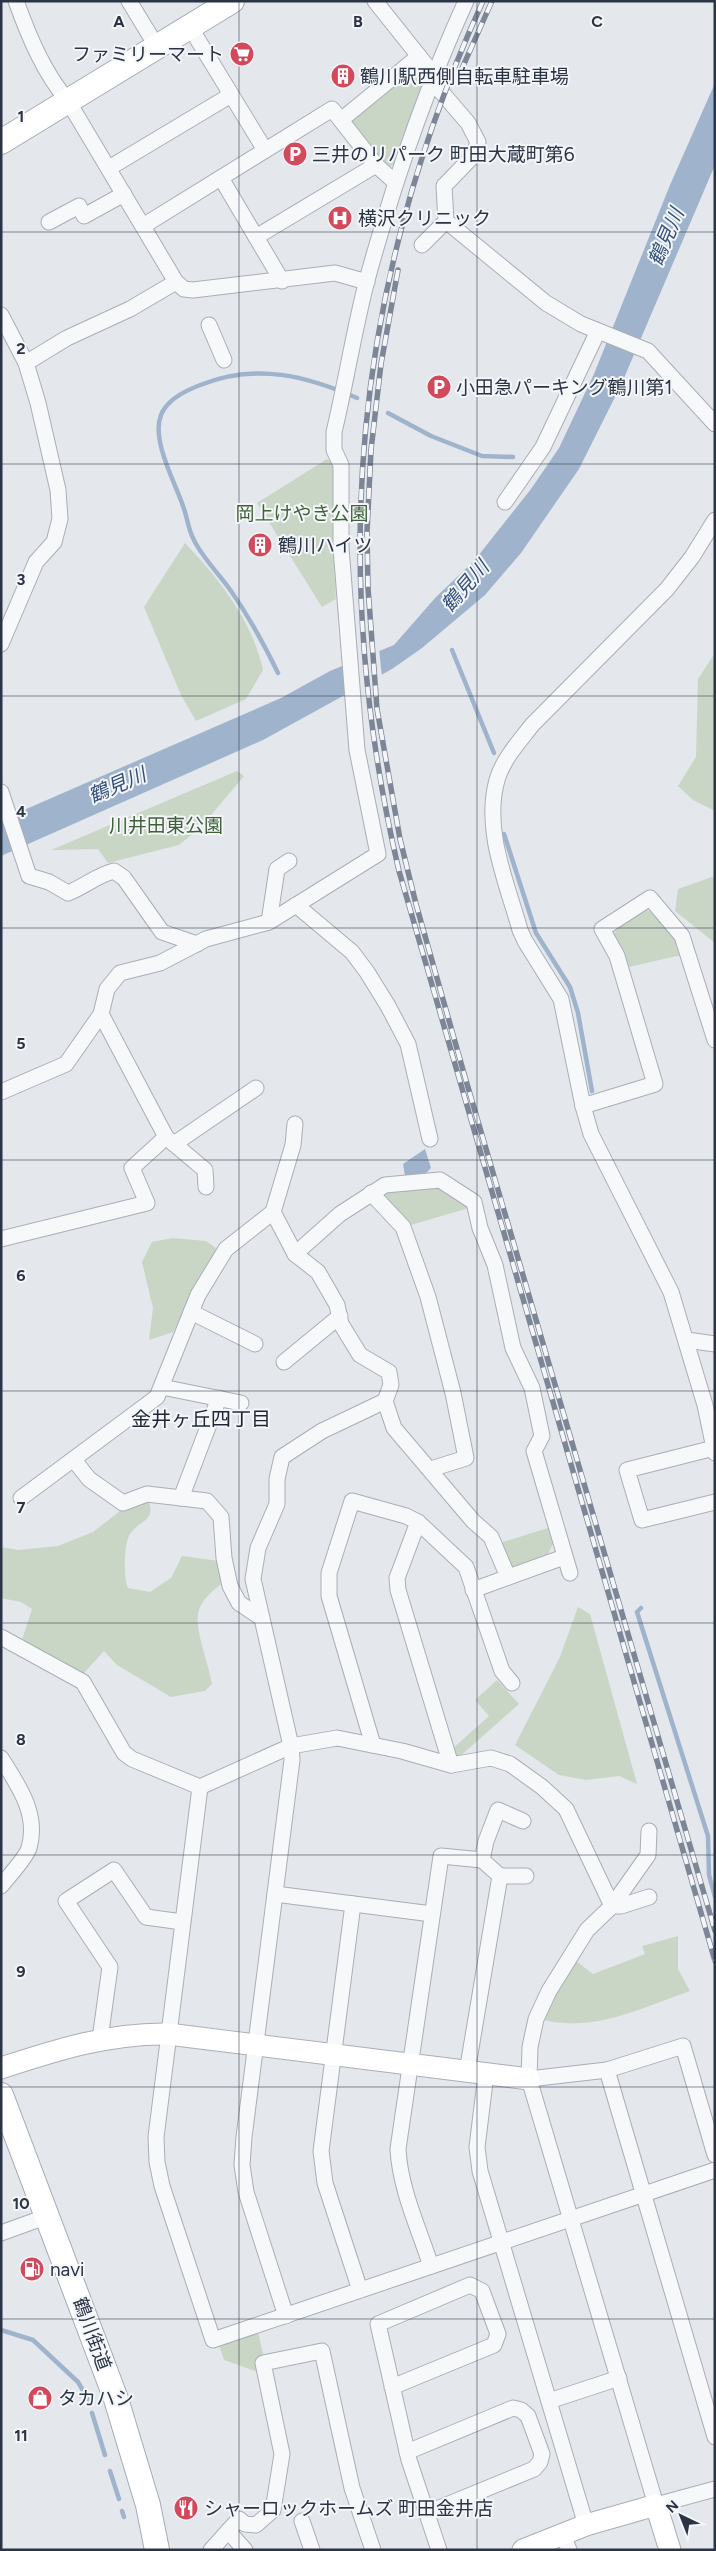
<svg xmlns="http://www.w3.org/2000/svg" width="716" height="2551" font-family="Figtree,'Noto Sans JP',sans-serif">
	<style>
		.green { fill: #c9d6c5 }
		.water { fill: #9fb4cc }
		.pier { fill: #e4e7ec }
		.lines { fill: none; stroke-linecap: round; stroke-linejoin: round }
		.stream { stroke: #9fb4cc; stroke-width: 4.5 }
		.street-casing { stroke: #a9aeb7; stroke-width: 17 }
		.secondary-casing { stroke: #a9aeb7; stroke-width: 23 }
		.primary-casing { stroke: #a3abb8; stroke-width: 26 }
		.street { stroke: #f7f8fa; stroke-width: 15 }
		.secondary { stroke: #fff; stroke-width: 21 }
		.primary { stroke: #fff; stroke-width: 24 }
		.rail-casing { stroke: #7d8696; stroke-width: 5.5 }
		.rail { stroke: #f4f6f9; stroke-width: 4; stroke-dasharray: 11; stroke-linecap: butt }
		.grid { fill: none; stroke: #2b3445; stroke-width: 1; stroke-opacity: 0.55 }
		.labels { text-anchor: middle; dominant-baseline: central; stroke-width: 4; stroke-linejoin: round; paint-order: stroke }
		.poi-label { font-size: 19px; fill: #2b3445; stroke: #f4f6f9; text-anchor: start }
		.park-label { font-size: 19px; fill: #3f6138; stroke: #f4f6f9 }
		.street-label { font-size: 19px; fill: #2b3445; stroke: #f4f6f9 }
		.water-label { font-size: 20px; font-style: italic; fill: #34527a; stroke: #f4f6f9 }
		.neighbourhood-label { font-size: 20px; fill: #1d2536; stroke: #f4f6f9 }
		.grid-label { font-size: 16px; text-anchor: middle; font-weight: bold; fill: #2b3445; stroke: #f4f6f9; stroke-width: 4; stroke-linejoin: round; paint-order: stroke }
	</style>
	<rect width="100%" height="100%" fill="#e4e7ec"/>
	<g class="green">
		<path d="M 413,66 C 422,67 424,74 425,82 L 394,165 L 384,167 L 348,119 Z"/>
		<path d="M 327,459 L 335,465 L 333,547 L 336,599 L 322,607 L 257,503 Z"/>
		<path d="M 185,543 C 219,579 252,620 263,670 L 246,699 L 196,721 L 181,695 L 144,607 Z"/>
		<path d="M 715,653 L 715,811 L 693,800 L 678,786 L 696,757 L 698,679 Z"/>
		<path d="M 237,771 L 244,776 L 201,827 L 179,845 L 108,863 L 98,849 L 51,850 Z"/>
		<path d="M 715,876 L 715,943 L 675,911 L 678,889 Z"/>
		<path d="M 647,910 C 664,920 677,936 681,955 L 629,967 L 625,953 L 614,934 L 618,927 Z"/>
		<path d="M 442,1187 L 468,1205 L 469,1208 L 411,1225 L 383,1196 L 385,1192 Z"/>
		<path d="M 173,1238 L 206,1241 L 217,1249 L 173,1332 L 149,1340 L 153,1308 L 142,1262 L 152,1242 Z"/>
		<path d="M 148,1500 C 157,1521 139,1520 130,1534 C 124,1543 123,1578 128,1588 L 150,1592 L 171,1578 L 182,1556 L 219,1561 L 222,1583 C 214,1590 202,1599 199,1610 C 193,1627 209,1664 212,1684 L 205,1691 L 171,1697 L 117,1665 L 104,1651 L 83,1674 L 22,1640 L 32,1609 L 21,1602 L 1,1598 L 1,1547 L 18,1550 L 58,1546 L 93,1532 L 120,1511 Z"/>
		<path d="M 548,1528 L 553,1544 L 548,1554 L 514,1567 L 509,1564 L 500,1543 Z"/>
		<path d="M 578,1607 L 590,1614 L 637,1784 L 619,1776 L 586,1780 L 559,1775 L 515,1745 L 560,1657 Z"/>
		<path d="M 497,1680 L 519,1704 L 458,1758 L 451,1750 L 489,1716 L 475,1700 Z"/>
		<path d="M 678,1936 L 678,1969 L 690,1991 C 642,2008 595,2032 544,2020 L 553,1998 L 576,1961 L 593,1974 L 645,1954 L 642,1946 Z"/>
		<path d="M 258,2332 L 264,2358 L 261,2373 L 224,2360 L 219,2345 Z"/>
	</g>
	<g class="water">
		<path d="M 715,83 L 715,165 L 621,385 L 579,469 L 521,553 L 485,595 L 422,648 L 392,669 L 263,740 L 1,856 L 1,820 L 281,698 L 330,671 L 394,645 L 436,597 L 474,561 L 531,489 L 559,448 L 594,374 L 670,185 Z"/>
		<path d="M 425,1149 L 431,1168 L 425,1174 L 405,1176 L 403,1164 Z"/>
	</g>
	<path class="pier" d="M 379,649 L 382,677 L 360,689 L 357,658 Z"/>
	<g class="lines">
		<g class="stream">
			<path d="M 388,413 L 431,436 L 482,456 L 513,457"/>
			<path d="M 452,650 L 494,753"/>
			<path d="M 278,673 C 264,644 249,617 231,591 C 220,575 200,555 193,538 C 188,528 187,516 183,506 C 175,482 151,440 161,415 C 167,399 189,389 203,384 C 256,363 307,376 357,398"/>
			<path d="M 504,834 L 536,933 L 570,987 L 578,1013 L 592,1091"/>
			<path d="M 641,1608 L 637,1612 L 708,1836 L 709,1875 L 715,1897"/>
			<path d="M 1,2330 L 33,2340 L 78,2382 L 88,2399"/>
			<path d="M 92,2413 L 105,2455"/>
			<path d="M 110,2471 L 119,2499"/>
			<path d="M 122,2511 L 124,2517"/>
		</g>
		<defs>
			<g id="street">
				<path d="M 16,1 C 29,37 44,73 68,101 L 176,282 L 184,289 L 193,290 L 335,273 L 367,282"/>
				<path d="M 129,1 L 157,47"/>
				<path d="M 375,1 L 434,75"/>
				<path d="M 190,27 L 265,150"/>
				<path d="M 432,81 L 468,123 L 478,142 L 473,156 L 444,186 L 446,221 L 546,303 L 581,324 L 648,351 L 715,424"/>
				<path d="M 341,120 L 419,56"/>
				<path d="M 109,168 L 231,95"/>
				<path d="M 221,178 L 282,281"/>
				<path d="M 49,222 L 79,206 L 84,216 L 124,194"/>
				<path d="M 143,226 L 332,109 L 376,165 L 396,183"/>
				<path d="M 256,237 L 376,165"/>
				<path d="M 422,245 L 446,221"/>
				<path d="M 1,315 L 26,363 L 38,403 L 58,490 L 60,519 L 54,542 L 36,562 L 1,644"/>
				<path d="M 209,325 L 224,360"/>
				<path d="M 26,363 L 67,338 L 130,309 L 176,282"/>
				<path d="M 505,502 L 543,447 L 598,331"/>
				<path d="M 715,520 L 692,557 L 667,589 L 532,725 C 519,742 503,759 497,780 C 483,830 507,883 520,930 L 525,941 L 561,999 L 583,1106 L 591,1134 L 671,1292 L 705,1405 L 715,1453"/>
				<path d="M 1,792 L 29,876 L 49,882 L 68,893 C 84,887 97,875 114,871 L 124,878 L 162,932 L 197,944"/>
				<path d="M 296,905 L 352,952 L 367,972 L 388,1006 L 408,1044 L 430,1139"/>
				<path d="M 269,922 L 277,869 L 289,861"/>
				<path d="M 101,1014 L 166,1137 L 205,1170 L 206,1187"/>
				<path d="M 1,1092 L 66,1064 L 101,1014 L 107,989 L 120,973 L 160,963 L 206,939 L 269,922 L 378,854 L 357,750 L 341,548 L 341,465 L 334,450 L 334,432 C 346,382 354,330 367,280 C 393,185 425,91 466,1"/>
				<path d="M 583,1106 L 655,1084 L 617,956 L 602,929 L 650,898 L 682,936 L 715,1040"/>
				<path d="M 174,1144 L 256,1088"/>
				<path d="M 371,1193 L 403,1227 L 428,1297 L 453,1393 L 466,1458 L 431,1469"/>
				<path d="M 273,1212 L 295,1254 L 318,1272 L 337,1305 L 341,1324 L 360,1355 L 389,1372 L 391,1385 L 385,1401 L 322,1431 L 282,1457 L 277,1479 L 277,1504 L 258,1548 L 253,1579 L 291,1746 L 292,1760 L 244,2137 L 242,2165 L 246,2192 L 286,2316"/>
				<path d="M 1,1239 L 147,1203 L 132,1168 L 166,1137"/>
				<path d="M 295,1254 L 340,1214 L 385,1185 L 440,1180 L 474,1202 L 480,1228 L 495,1265 L 513,1348 L 532,1388 L 542,1436 L 534,1451 L 570,1573"/>
				<path d="M 191,1312 L 255,1344"/>
				<path d="M 687,1340 L 715,1344"/>
				<path d="M 284,1362 L 340,1316"/>
				<path d="M 162,1387 L 241,1403"/>
				<path d="M 385,1401 L 394,1428 L 473,1521 L 491,1537 L 508,1577"/>
				<path d="M 714,1448 L 627,1470 L 642,1520 L 715,1502"/>
				<path d="M 74,1460 L 89,1479 L 123,1503 L 147,1494 L 207,1501 L 221,1517 L 224,1558 L 230,1586 L 239,1603 L 260,1617"/>
				<path d="M 21,1498 L 157,1397 L 198,1295 L 226,1249 L 273,1212 L 293,1145 L 295,1124"/>
				<path d="M 181,1498 L 219,1398"/>
				<path d="M 418,1522 L 397,1578 L 398,1590 L 451,1765"/>
				<path d="M 473,1590 L 564,1557"/>
				<path d="M 1,1637 L 83,1682 L 124,1753 L 132,1759 L 200,1787"/>
				<path d="M 373,1745 L 329,1596 L 329,1573 L 352,1501 L 406,1516 L 418,1522 L 466,1567 L 502,1671 L 512,1683"/>
				<path d="M 1,1758 C 18,1785 39,1814 29,1848 C 26,1858 8,1877 1,1886"/>
				<path d="M 649,1831 L 648,1855 L 612,1906 L 587,1930 L 549,1991 L 536,2019 L 530,2047 L 529,2079 L 656,2505 L 715,2489"/>
				<path d="M 500,1876 L 526,1876"/>
				<path d="M 275,1894 L 432,1914"/>
				<path d="M 649,1897 L 621,1906 L 612,1906 L 566,1809 L 542,1787 L 510,1764 L 491,1758 L 451,1765 L 402,1751 L 337,1738 L 291,1746 L 200,1787 L 156,2137 L 157,2162 L 162,2186 L 213,2340 L 715,2170"/>
				<path d="M 353,1904 L 321,2151 L 325,2183 L 360,2290"/>
				<path d="M 100,2039 L 110,1967 L 66,1901 L 114,1870 L 146,1917 L 182,1922"/>
				<path d="M 607,2070 L 715,2437"/>
				<path d="M 467,2072 L 500,1876 L 482,1860 L 486,1841 L 498,1810 L 523,1821"/>
				<path d="M 486,2074 L 477,2147 L 480,2171 L 586,2525"/>
				<path d="M 529,2079 L 607,2070 L 683,2046 L 715,2155"/>
				<path d="M 1,2233 L 48,2216"/>
				<path d="M 431,2266 C 419,2229 400,2189 398,2149 L 441,1856 L 482,1860"/>
				<path d="M 392,2387 L 494,2345 L 498,2334 L 482,2291 L 470,2285 L 378,2324 L 409,2460 L 439,2550"/>
				<path d="M 549,2401 L 619,2378"/>
				<path d="M 407,2452 L 513,2408 L 521,2410 L 528,2416 L 542,2454 L 540,2462 L 534,2469 L 427,2513"/>
				<path d="M 302,2521 L 312,2550"/>
				<path d="M 228,2531 L 245,2550"/>
				<path d="M 563,2534 L 569,2550"/>
				<path d="M 211,2550 L 239,2519 L 245,2524 L 256,2525 L 273,2510 L 282,2454 L 263,2363 L 322,2351 L 352,2488 L 373,2550"/>
			</g>
			<g id="secondary">
				<path d="M 1,2068 C 56,2050 109,2033 168,2034 L 529,2079"/>
				<path d="M 523,2550 L 586,2525 L 656,2505 L 670,2550"/>
			</g>
			<g id="primary">
				<path d="M 1,142 L 232,1"/>
				<path d="M 1,2095 L 116,2399 L 148,2505 L 157,2550"/>
			</g>
		</defs>
		<use href="#street" class="street-casing"/>
		<use href="#secondary" class="secondary-casing"/>
		<use href="#primary" class="primary-casing"/>
		<use href="#street" class="street"/>
		<use href="#secondary" class="secondary"/>
		<use href="#primary" class="primary"/>
		<defs>
			<g id="rail">
				<path d="M 483,1 C 353,286 328,568 399,871 L 715,1961"/>
				<path d="M 460,73 L 492,1"/>
				<path d="M 398,270 L 381,364 L 371,450 L 367,532 L 368,588 L 377,709 L 400,839 L 416,904 L 465,1077 L 715,1931"/>
			</g>
		</defs>
		<use href="#rail" class="rail-casing"/>
		<use href="#rail" class="rail"/>
	</g>
	<path class="grid" d="M 239,1 L 239,2550M 477,1 L 477,2550M 1,232 L 715,232M 1,464 L 715,464M 1,696 L 715,696M 1,928 L 715,928M 1,1160 L 715,1160M 1,1391 L 715,1391M 1,1623 L 715,1623M 1,1855 L 715,1855M 1,2087 L 715,2087M 1,2319 L 715,2319"/>
	<defs>
		<symbol id="supermarket-disc" viewBox="-11 -11 22 22"><circle r="9.5" fill="#d1495b" stroke="#f4f6f9"/><path d="M-6-5.5h2.5l.6 2H6L4.5 2H-2.5L-4.4-4H-6ZM-1.5 3.2a1.3 1.3 0 1 0 .1 0ZM3 3.2a1.3 1.3 0 1 0 .1 0Z" fill="#fff"/></symbol>
		<symbol id="building-disc" viewBox="-11 -11 22 22"><circle r="9.5" fill="#d1495b" stroke="#f4f6f9"/><path d="M-4-6H4V6H1V3H-1V6H-4ZM-2.5-4.3h1.7v1.8h-1.7ZM.8-4.3h1.7v1.8H.8ZM-2.5-1h1.7V.8h-1.7ZM.8-1h1.7V.8H.8Z" fill="#fff"/></symbol>
		<symbol id="parking-disc" viewBox="-11 -11 22 22"><circle r="9.5" fill="#d1495b" stroke="#f4f6f9"/><path d="M-3.5-5.5H1a3.5 3.5 0 0 1 0 7H-1V5.5H-3.5ZM-1-3.4V-.6H.8a1.4 1.4 0 0 0 0-2.8Z" fill="#fff"/></symbol>
		<symbol id="hospital-disc" viewBox="-11 -11 22 22"><circle r="9.5" fill="#d1495b" stroke="#f4f6f9"/><path d="M-5-5h3v3.5h4V-5h3V5h-3V1.5h-4V5h-3Z" fill="#fff"/></symbol>
		<symbol id="fuel-disc" viewBox="-11 -11 22 22"><circle r="9.5" fill="#d1495b" stroke="#f4f6f9"/><path d="M-5.5-6h7V0h2V4h1.3V-2.5L3-4.5l.8-.8L6-3V5H2.5V1h-1V6h-7ZM-4.2-4.7v3.2H.2V-4.7Z" fill="#fff"/></symbol>
		<symbol id="shop-disc" viewBox="-11 -11 22 22"><circle r="9.5" fill="#d1495b" stroke="#f4f6f9"/><path d="M-5-2.5h2.3a2.7 3.5 0 0 1 5.4 0H5L5.5 6h-11ZM-1.5-2.5h3a1.5 2.3 0 0 0-3 0Z" fill="#fff"/></symbol>
		<symbol id="restaurant-disc" viewBox="-11 -11 22 22"><circle r="9.5" fill="#d1495b" stroke="#f4f6f9"/><path d="M-5-6h1v4h1v-4h1v4h1v-4h1v5L-1.5 .5V6h-2V.5L-5-1ZM5-6V6H3V1.5H1.5Q1.5-4 5-6Z" fill="#fff"/></symbol>
	</defs>
	<g fill-rule="evenodd">
		<use href="#supermarket-disc" x="228" y="40" width="28" height="28"/>
		<use href="#building-disc" x="329" y="62" width="28" height="28"/>
		<use href="#parking-disc" x="281" y="140" width="28" height="28"/>
		<use href="#hospital-disc" x="326" y="204" width="28" height="28"/>
		<use href="#parking-disc" x="425" y="373" width="28" height="28"/>
		<use href="#building-disc" x="246" y="531" width="28" height="28"/>
		<use href="#fuel-disc" x="18" y="2255" width="28" height="28"/>
		<use href="#shop-disc" x="26" y="2384" width="28" height="28"/>
		<use href="#restaurant-disc" x="172" y="2494" width="28" height="28"/>
	</g>
	<g class="labels">
		<g class="poi-label">
			<text x="224" y="54" text-anchor="end">ファミリーマート</text>
			<text x="360" y="76">鶴川駅西側自転車駐車場</text>
			<text x="312" y="154">三井のリパーク 町田大蔵町第6</text>
			<text x="358" y="218">横沢クリニック</text>
			<text x="456" y="387">小田急パーキング鶴川第1</text>
			<text x="278" y="545">鶴川ハイツ</text>
			<text x="50" y="2269">navi</text>
			<text x="58" y="2398">タカハシ</text>
			<text x="204" y="2508">シャーロックホームズ 町田金井店</text>
		</g>
		<g class="park-label">
			<text x="302" y="513">岡上けやき公園</text>
			<text x="166" y="825">川井田東公園</text>
		</g>
		<g class="street-label">
			<text transform="translate(92 2334) rotate(70)">鶴川街道</text>
		</g>
		<g class="water-label">
			<text transform="translate(666 237) rotate(-67)">鶴見川</text>
			<text transform="translate(465 586) rotate(-49)">鶴見川</text>
			<text transform="translate(117 785) rotate(-23)">鶴見川</text>
		</g>
		<g class="neighbourhood-label">
			<text x="201" y="1419">金井ヶ丘四丁目</text>
		</g>
	</g>
	<g class="grid-label">
		<text x="119" y="27">A</text>
		<text x="358" y="27">B</text>
		<text x="597" y="27">C</text>
		<text x="21" y="122">1</text>
		<text x="21" y="354">2</text>
		<text x="21" y="585">3</text>
		<text x="21" y="817">4</text>
		<text x="21" y="1049">5</text>
		<text x="21" y="1281">6</text>
		<text x="21" y="1513">7</text>
		<text x="21" y="1745">8</text>
		<text x="21" y="1977">9</text>
		<text x="21" y="2209">10</text>
		<text x="21" y="2441">11</text>
	</g>
	<rect width="716" height="2551" fill="none" stroke="#2b3445" stroke-width="5"/>
	<g transform="translate(681 2516) rotate(317)" stroke="#f4f6f9" stroke-width="4" paint-order="stroke">
	<path d="M0-4L9 19L0 12L-9 19Z" fill="#2b3445"/>
	<text y="-8" font-size="14" font-weight="bold" text-anchor="middle" fill="#2b3445">N</text>
	</g>
</svg>
